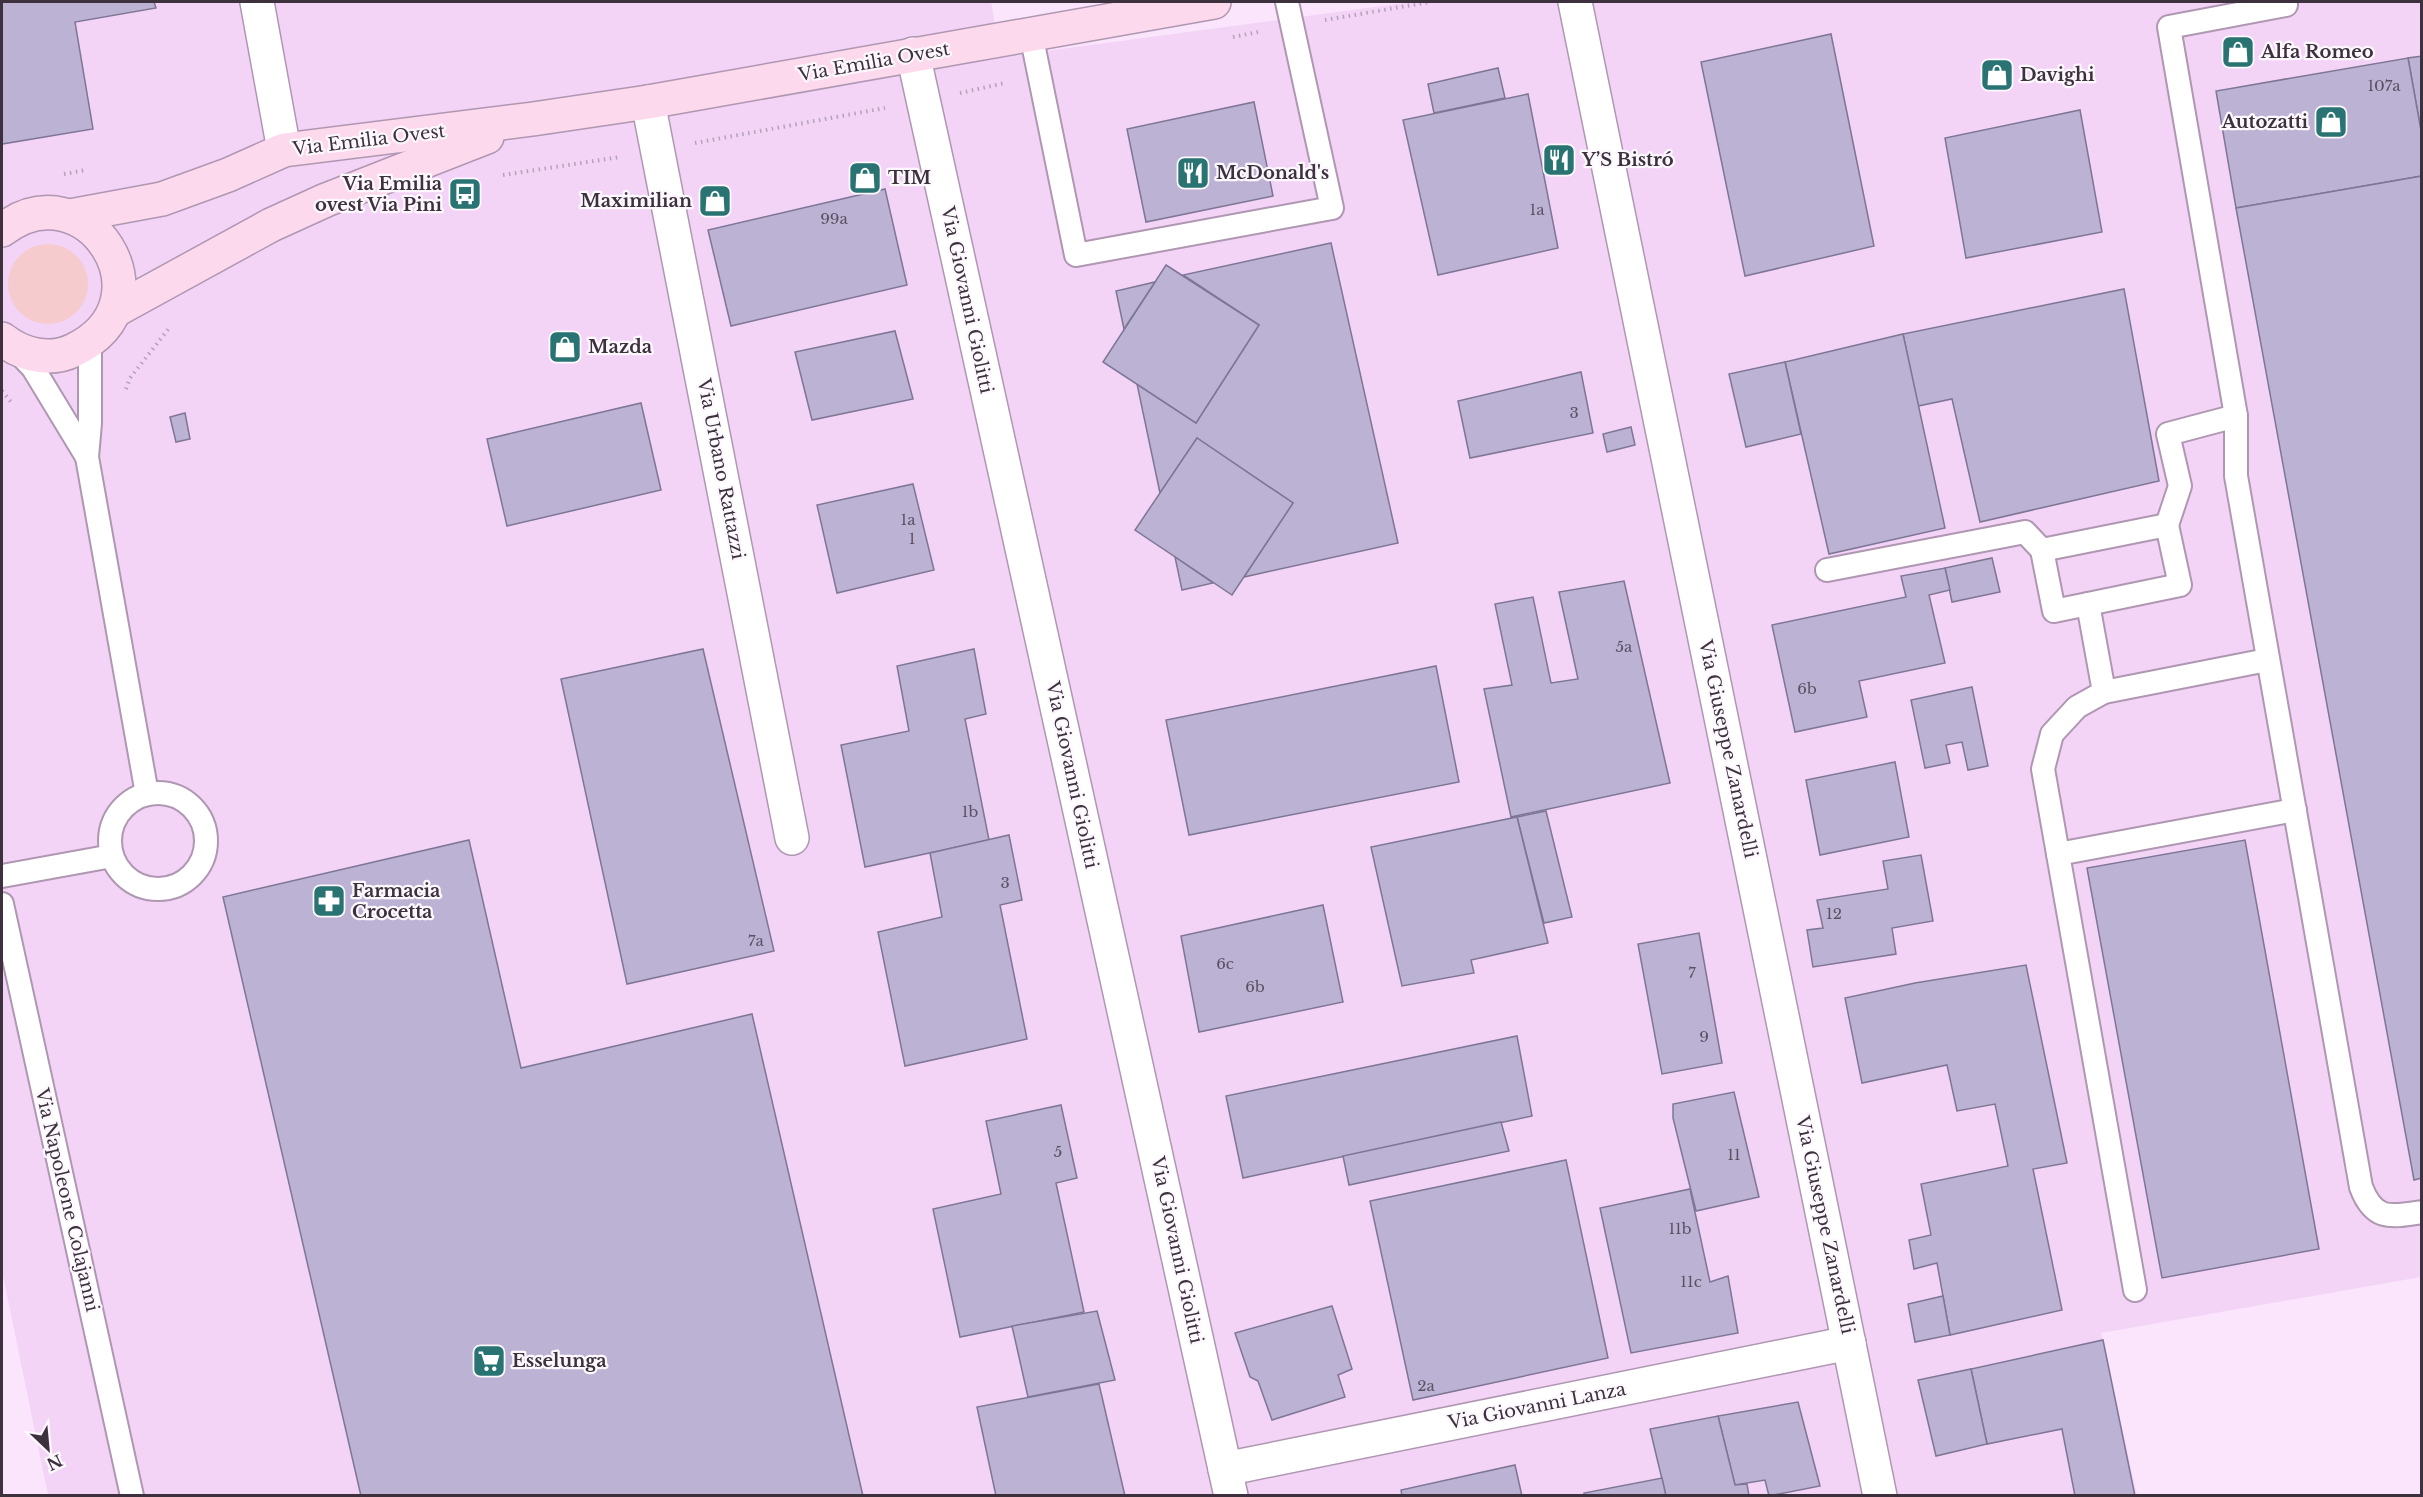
<svg xmlns="http://www.w3.org/2000/svg" width="2423" height="1497" font-family="'Libre Baskerville',serif">
	<style>
		.built { fill: #f3d4f7 }
		.green { fill: #f5cbcd }
		.building { fill: #bbb2d4; stroke: #7e7695; stroke-width: 1.5 }
		.lines { fill: none; stroke-linecap: round; stroke-linejoin: round }
		.lane-casing { stroke: #af97b2; stroke-width: 26 }
		.street-casing { stroke: #af97b2; stroke-width: 36 }
		.secondary-casing { stroke: #af97b2; stroke-width: 36 }
		.path { stroke: #b4a2b5; stroke-width: 4; stroke-dasharray: 1.5 4.5; stroke-linecap: butt }
		.lane { stroke: #fff; stroke-width: 22 }
		.street { stroke: #fff; stroke-width: 33 }
		.secondary { stroke: #fcd9ec; stroke-width: 33 }
		.labels { text-anchor: middle; dominant-baseline: central; stroke-width: 4.5; stroke-linejoin: round; paint-order: stroke }
		.number-label { font-size: 15px; fill: #5c5163 }
		.poi-label { font-size: 18px; font-weight: bold; fill: #3c313d; stroke: #fdf8fe; text-anchor: start }
		.street-label { font-size: 18px; fill: #3c313d; stroke: #fdf8fe }
	</style>
	<rect width="100%" height="100%" fill="#fae5fc"/>
	<path class="built" d="M 2,2 L 991,2 L 1001,57 L 1411,2 L 2421,2 L 2421,1277 L 2101,1333 L 2137,1495 L 48,1495 L 2,1271 Z"/>
	<circle class="green" cx="48" cy="284" r="40"/>
	<g class="building">
		<path d="M 2,2 L 154,2 L 156,8 L 75,22 L 93,129 L 2,144 Z"/>
		<path d="M 1831,34 L 1874,246 L 1745,276 L 1701,62 Z"/>
		<path d="M 2422,56 L 2422,136 L 2408,58 Z"/>
		<path d="M 2408,58 L 2422,136 L 2422,176 L 2236,208 L 2216,91 Z"/>
		<path d="M 1498,68 L 1505,98 L 1434,113 L 1428,84 Z"/>
		<path d="M 1528,94 L 1558,248 L 1438,275 L 1403,120 Z"/>
		<path d="M 1254,102 L 1273,196 L 1146,222 L 1127,129 Z"/>
		<path d="M 2080,110 L 2102,232 L 1966,258 L 1945,138 Z"/>
		<path d="M 2422,176 L 2422,1178 L 2414,1180 L 2236,208 Z"/>
		<path d="M 885,189 L 907,285 L 731,326 L 708,230 Z"/>
		<path d="M 1331,243 L 1398,543 L 1244,577 L 1293,503 L 1197,438 L 1160,493 L 1137,384 L 1196,423 L 1259,325 L 1183,275 Z"/>
		<path d="M 1166,265 L 1259,325 L 1196,423 L 1103,362 Z"/>
		<path d="M 1155,282 L 1124,329 L 1116,291 Z"/>
		<path d="M 2124,289 L 2159,481 L 1980,522 L 1952,399 L 1918,406 L 1903,334 Z"/>
		<path d="M 895,331 L 913,399 L 812,420 L 795,352 Z"/>
		<path d="M 1903,334 L 1945,528 L 1829,554 L 1785,362 Z"/>
		<path d="M 1785,362 L 1801,434 L 1746,447 L 1729,374 Z"/>
		<path d="M 1581,372 L 1593,433 L 1470,458 L 1458,401 Z"/>
		<path d="M 641,403 L 661,490 L 507,526 L 487,439 Z"/>
		<path d="M 185,413 L 190,439 L 176,442 L 170,417 Z"/>
		<path d="M 1631,427 L 1635,445 L 1607,452 L 1603,434 Z"/>
		<path d="M 1197,438 L 1293,503 L 1232,595 L 1135,530 Z"/>
		<path d="M 913,484 L 934,570 L 837,593 L 817,505 Z"/>
		<path d="M 1175,557 L 1213,583 L 1182,590 Z"/>
		<path d="M 1992,558 L 2000,592 L 1952,602 L 1945,568 Z"/>
		<path d="M 1945,568 L 1950,590 L 1929,595 L 1945,663 L 1859,681 L 1867,717 L 1795,732 L 1772,625 L 1906,597 L 1901,576 Z"/>
		<path d="M 1624,581 L 1670,783 L 1511,817 L 1484,689 L 1512,685 L 1495,604 L 1533,597 L 1551,683 L 1578,679 L 1559,592 Z"/>
		<path d="M 703,649 L 774,951 L 627,984 L 561,679 Z"/>
		<path d="M 974,649 L 986,714 L 965,719 L 989,840 L 865,867 L 841,745 L 909,731 L 897,666 Z"/>
		<path d="M 1436,666 L 1459,782 L 1189,835 L 1166,720 Z"/>
		<path d="M 1972,687 L 1988,766 L 1968,770 L 1962,742 L 1946,745 L 1950,763 L 1925,768 L 1911,700 Z"/>
		<path d="M 1895,762 L 1909,837 L 1820,855 L 1806,780 Z"/>
		<path d="M 1546,811 L 1572,917 L 1544,923 L 1517,817 Z"/>
		<path d="M 1517,817 L 1548,943 L 1471,960 L 1474,973 L 1402,986 L 1371,847 Z"/>
		<path d="M 1009,835 L 1022,900 L 1000,905 L 1027,1039 L 905,1066 L 878,932 L 942,917 L 930,853 Z"/>
		<path d="M 469,840 L 521,1068 L 752,1014 L 863,1496 L 361,1496 L 223,897 Z"/>
		<path d="M 2245,840 L 2319,1249 L 2162,1278 L 2087,868 Z"/>
		<path d="M 1921,855 L 1933,921 L 1892,928 L 1896,954 L 1813,967 L 1807,930 L 1823,928 L 1817,900 L 1888,889 L 1883,861 Z"/>
		<path d="M 1323,905 L 1343,1002 L 1199,1032 L 1181,936 Z"/>
		<path d="M 1699,933 L 1722,1063 L 1662,1074 L 1638,944 Z"/>
		<path d="M 2026,965 L 2067,1163 L 2033,1169 L 2062,1310 L 1950,1335 L 1937,1263 L 1914,1269 L 1909,1240 L 1931,1235 L 1921,1184 L 2008,1166 L 1995,1104 L 1957,1111 L 1947,1065 L 1862,1083 L 1845,998 L 1915,983 Z"/>
		<path d="M 1517,1036 L 1532,1116 L 1243,1178 L 1226,1096 Z"/>
		<path d="M 1734,1092 L 1759,1197 L 1696,1211 L 1673,1118 L 1673,1104 Z"/>
		<path d="M 1061,1105 L 1077,1178 L 1056,1183 L 1084,1312 L 960,1337 L 933,1209 L 1001,1194 L 986,1121 Z"/>
		<path d="M 1501,1122 L 1509,1151 L 1349,1185 L 1343,1156 Z"/>
		<path d="M 1566,1160 L 1608,1358 L 1413,1400 L 1370,1201 Z"/>
		<path d="M 1690,1189 L 1710,1282 L 1728,1276 L 1738,1333 L 1631,1353 L 1600,1208 Z"/>
		<path d="M 1943,1296 L 1950,1335 L 1915,1342 L 1908,1304 Z"/>
		<path d="M 1332,1306 L 1352,1369 L 1338,1375 L 1345,1397 L 1272,1420 L 1258,1381 L 1250,1377 L 1235,1333 Z"/>
		<path d="M 1097,1311 L 1115,1380 L 1028,1397 L 1012,1326 Z"/>
		<path d="M 2103,1340 L 2135,1496 L 2075,1496 L 2062,1429 L 1987,1444 L 1971,1369 Z"/>
		<path d="M 1971,1369 L 1987,1444 L 1936,1456 L 1918,1380 Z"/>
		<path d="M 1099,1384 L 1125,1496 L 996,1496 L 977,1407 Z"/>
		<path d="M 1798,1402 L 1820,1486 L 1769,1496 L 1765,1480 L 1735,1485 L 1718,1416 Z"/>
		<path d="M 1718,1416 L 1735,1485 L 1747,1484 L 1749,1496 L 1666,1496 L 1650,1429 Z"/>
		<path d="M 1515,1465 L 1522,1496 L 1402,1496 L 1401,1490 Z"/>
		<path d="M 1662,1478 L 1666,1496 L 1584,1496 L 1584,1493 Z"/>
	</g>
	<g class="lines">
		<defs>
			<g id="lane">
				<path d="M 2286,5 L 2169,27 L 2236,416 L 2236,476 L 2361,1187 C 2374,1221 2390,1217 2422,1212"/>
				<path d="M 1031,34 L 1076,255 L 1332,208 L 1287,2"/>
				<path d="M 90,343 L 90,423 L 87,457 L 147,794"/>
				<path d="M 15,349 L 33,368 L 87,457"/>
				<path d="M 2167,525 L 2180,486 L 2168,434 L 2236,416"/>
				<path d="M 2042,550 L 2054,611 L 2088,604"/>
				<path d="M 1827,570 L 2025,532 L 2042,550 L 2167,525 L 2180,585 L 2088,604 L 2104,692"/>
				<circle cx="158" cy="841" r="48"/>
				<path d="M 2058,854 L 2295,810"/>
				<path d="M 2,876 L 112,856"/>
				<path d="M 2,904 L 132,1496"/>
				<path d="M 2135,1290 L 2043,769 L 2052,734 L 2077,707 L 2104,692 L 2267,660"/>
			</g>
			<g id="street">
				<path d="M 257,2 L 284,150"/>
				<path d="M 1575,2 L 1880,1496"/>
				<path d="M 913,54 L 1231,1496"/>
				<path d="M 648,102 L 792,838"/>
				<path d="M 1225,1469 L 1849,1343"/>
			</g>
			<g id="secondary">
				<path d="M 70,216 L 162,199 L 228,175 L 284,150 L 533,119 L 648,102 L 1214,2"/>
				<path d="M 2,230 C 86,165 175,301 74,350 C 50,362 22,355 2,339"/>
				<path d="M 116,310 L 271,225 L 326,200 L 487,137"/>
			</g>
		</defs>
		<use href="#lane" class="lane-casing"/>
		<use href="#street" class="street-casing"/>
		<use href="#secondary" class="secondary-casing"/>
		<g class="path">
			<path d="M 1325,20 L 1430,2"/>
			<path d="M 1233,37 L 1258,32"/>
			<path d="M 960,93 L 1005,83"/>
			<path d="M 695,143 L 885,108"/>
			<path d="M 64,174 L 86,170"/>
			<path d="M 503,175 L 620,157"/>
			<path d="M 126,389 L 130,378 L 170,327"/>
			<path d="M 2,391 L 12,403"/>
		</g>
		<use href="#lane" class="lane"/>
		<use href="#street" class="street"/>
		<use href="#secondary" class="secondary"/>
	</g>
	<defs>
		<symbol id="shop-square" viewBox="-11 -11 22 22"><rect x="-9" y="-9" width="18" height="18" rx="4" fill="#297373" stroke="#fdf8fe"/><path d="M-5-2.5h2.3a2.7 3.5 0 0 1 5.4 0H5L5.5 6h-11ZM-1.5-2.5h3a1.5 2.3 0 0 0-3 0Z" fill="#fff"/></symbol>
		<symbol id="restaurant-square" viewBox="-11 -11 22 22"><rect x="-9" y="-9" width="18" height="18" rx="4" fill="#297373" stroke="#fdf8fe"/><path d="M-5-6h1v4h1v-4h1v4h1v-4h1v5L-1.5 .5V6h-2V.5L-5-1ZM5-6V6H3V1.5H1.5Q1.5-4 5-6Z" fill="#fff"/></symbol>
		<symbol id="bus-square" viewBox="-11 -11 22 22"><rect x="-9" y="-9" width="18" height="18" rx="4" fill="#297373" stroke="#fdf8fe"/><path d="M-5-6H5V4H4V6H2V4H-2V6H-4V4H-5ZM-3.5-4V0h7V-4ZM-3.5 1.2v1.5H-2V1.2ZM2 1.2v1.5H3.5V1.2Z" fill="#fff"/></symbol>
		<symbol id="pharmacy-square" viewBox="-11 -11 22 22"><rect x="-9" y="-9" width="18" height="18" rx="4" fill="#297373" stroke="#fdf8fe"/><path d="M-2-6h4v4h4v4h-4v4h-4v-4h-4v-4h4Z" fill="#fff"/></symbol>
		<symbol id="supermarket-square" viewBox="-11 -11 22 22"><rect x="-9" y="-9" width="18" height="18" rx="4" fill="#297373" stroke="#fdf8fe"/><path d="M-6-5.5h2.5l.6 2H6L4.5 2H-2.5L-4.4-4H-6ZM-1.5 3.2a1.3 1.3 0 1 0 .1 0ZM3 3.2a1.3 1.3 0 1 0 .1 0Z" fill="#fff"/></symbol>
	</defs>
	<g fill-rule="evenodd">
		<use href="#shop-square" x="2219" y="33" width="38" height="38"/>
		<use href="#shop-square" x="1978" y="56" width="38" height="38"/>
		<use href="#shop-square" x="2312" y="103" width="38" height="38"/>
		<use href="#restaurant-square" x="1540" y="141" width="38" height="38"/>
		<use href="#restaurant-square" x="1174" y="154" width="38" height="38"/>
		<use href="#shop-square" x="846" y="159" width="38" height="38"/>
		<use href="#bus-square" x="446" y="175" width="38" height="38"/>
		<use href="#shop-square" x="696" y="182" width="38" height="38"/>
		<use href="#shop-square" x="546" y="328" width="38" height="38"/>
		<use href="#pharmacy-square" x="310" y="882" width="38" height="38"/>
		<use href="#supermarket-square" x="470" y="1342" width="38" height="38"/>
	</g>
	<g class="labels">
		<g class="number-label">
			<text x="2384" y="85">107a</text>
			<text x="1537" y="209">1a</text>
			<text x="834" y="218">99a</text>
			<text x="1574" y="412">3</text>
			<text x="908" y="519">1a</text>
			<text x="912" y="538">1</text>
			<text x="1624" y="646">5a</text>
			<text x="1807" y="688">6b</text>
			<text x="970" y="811">1b</text>
			<text x="1005" y="882">3</text>
			<text x="1834" y="913">12</text>
			<text x="756" y="940">7a</text>
			<text x="1225" y="963">6c</text>
			<text x="1692" y="972">7</text>
			<text x="1255" y="986">6b</text>
			<text x="1704" y="1036">9</text>
			<text x="1058" y="1151">5</text>
			<text x="1734" y="1154">11</text>
			<text x="1680" y="1228">11b</text>
			<text x="1691" y="1281">11c</text>
			<text x="1426" y="1385">2a</text>
		</g>
		<g class="poi-label">
			<text x="2261" y="52">Alfa Romeo</text>
			<text x="2020" y="75">Davighi</text>
			<text x="2308" y="122" text-anchor="end">Autozatti</text>
			<text x="1582" y="160">Y’S Bistró</text>
			<text x="1216" y="173">McDonald's</text>
			<text x="888" y="178">TIM</text>
			<text x="442" y="184" text-anchor="end">Via Emilia<tspan x="442" dy="21">ovest Via Pini</tspan></text>
			<text x="692" y="201" text-anchor="end">Maximilian</text>
			<text x="588" y="347">Mazda</text>
			<text x="352" y="891">Farmacia<tspan x="352" dy="21">Crocetta</tspan></text>
			<text x="512" y="1361">Esselunga</text>
		</g>
		<g class="street-label">
			<text transform="translate(874 62) rotate(-10)">Via Emilia Ovest</text>
			<text transform="translate(369 140) rotate(-7)">Via Emilia Ovest</text>
			<text transform="translate(967 300) rotate(78)">Via Giovanni Giolitti</text>
			<text transform="translate(721 469) rotate(79)">Via Urbano Rattazzi</text>
			<text transform="translate(1728 749) rotate(78)">Via Giuseppe Zanardelli</text>
			<text transform="translate(1072 775) rotate(78)">Via Giovanni Giolitti</text>
			<text transform="translate(67 1200) rotate(77)">Via Napoleone Colajanni</text>
			<text transform="translate(1825 1225) rotate(78)">Via Giuseppe Zanardelli</text>
			<text transform="translate(1177 1250) rotate(78)">Via Giovanni Giolitti</text>
			<text transform="translate(1537 1406) rotate(-11)">Via Giovanni Lanza</text>
		</g>
	</g>
	<rect width="2423" height="1497" fill="none" stroke="#3c313d" stroke-width="6"/>
	<g transform="translate(48 1449) rotate(154)" stroke="#fdf8fe" stroke-width="4.5" paint-order="stroke">
	<path d="M0-4.5L10 22L0 15L-10 22Z" fill="#3c313d"/>
	<text y="-9" font-size="16" font-weight="bold" text-anchor="middle" fill="#3c313d">N</text>
	</g>
</svg>
